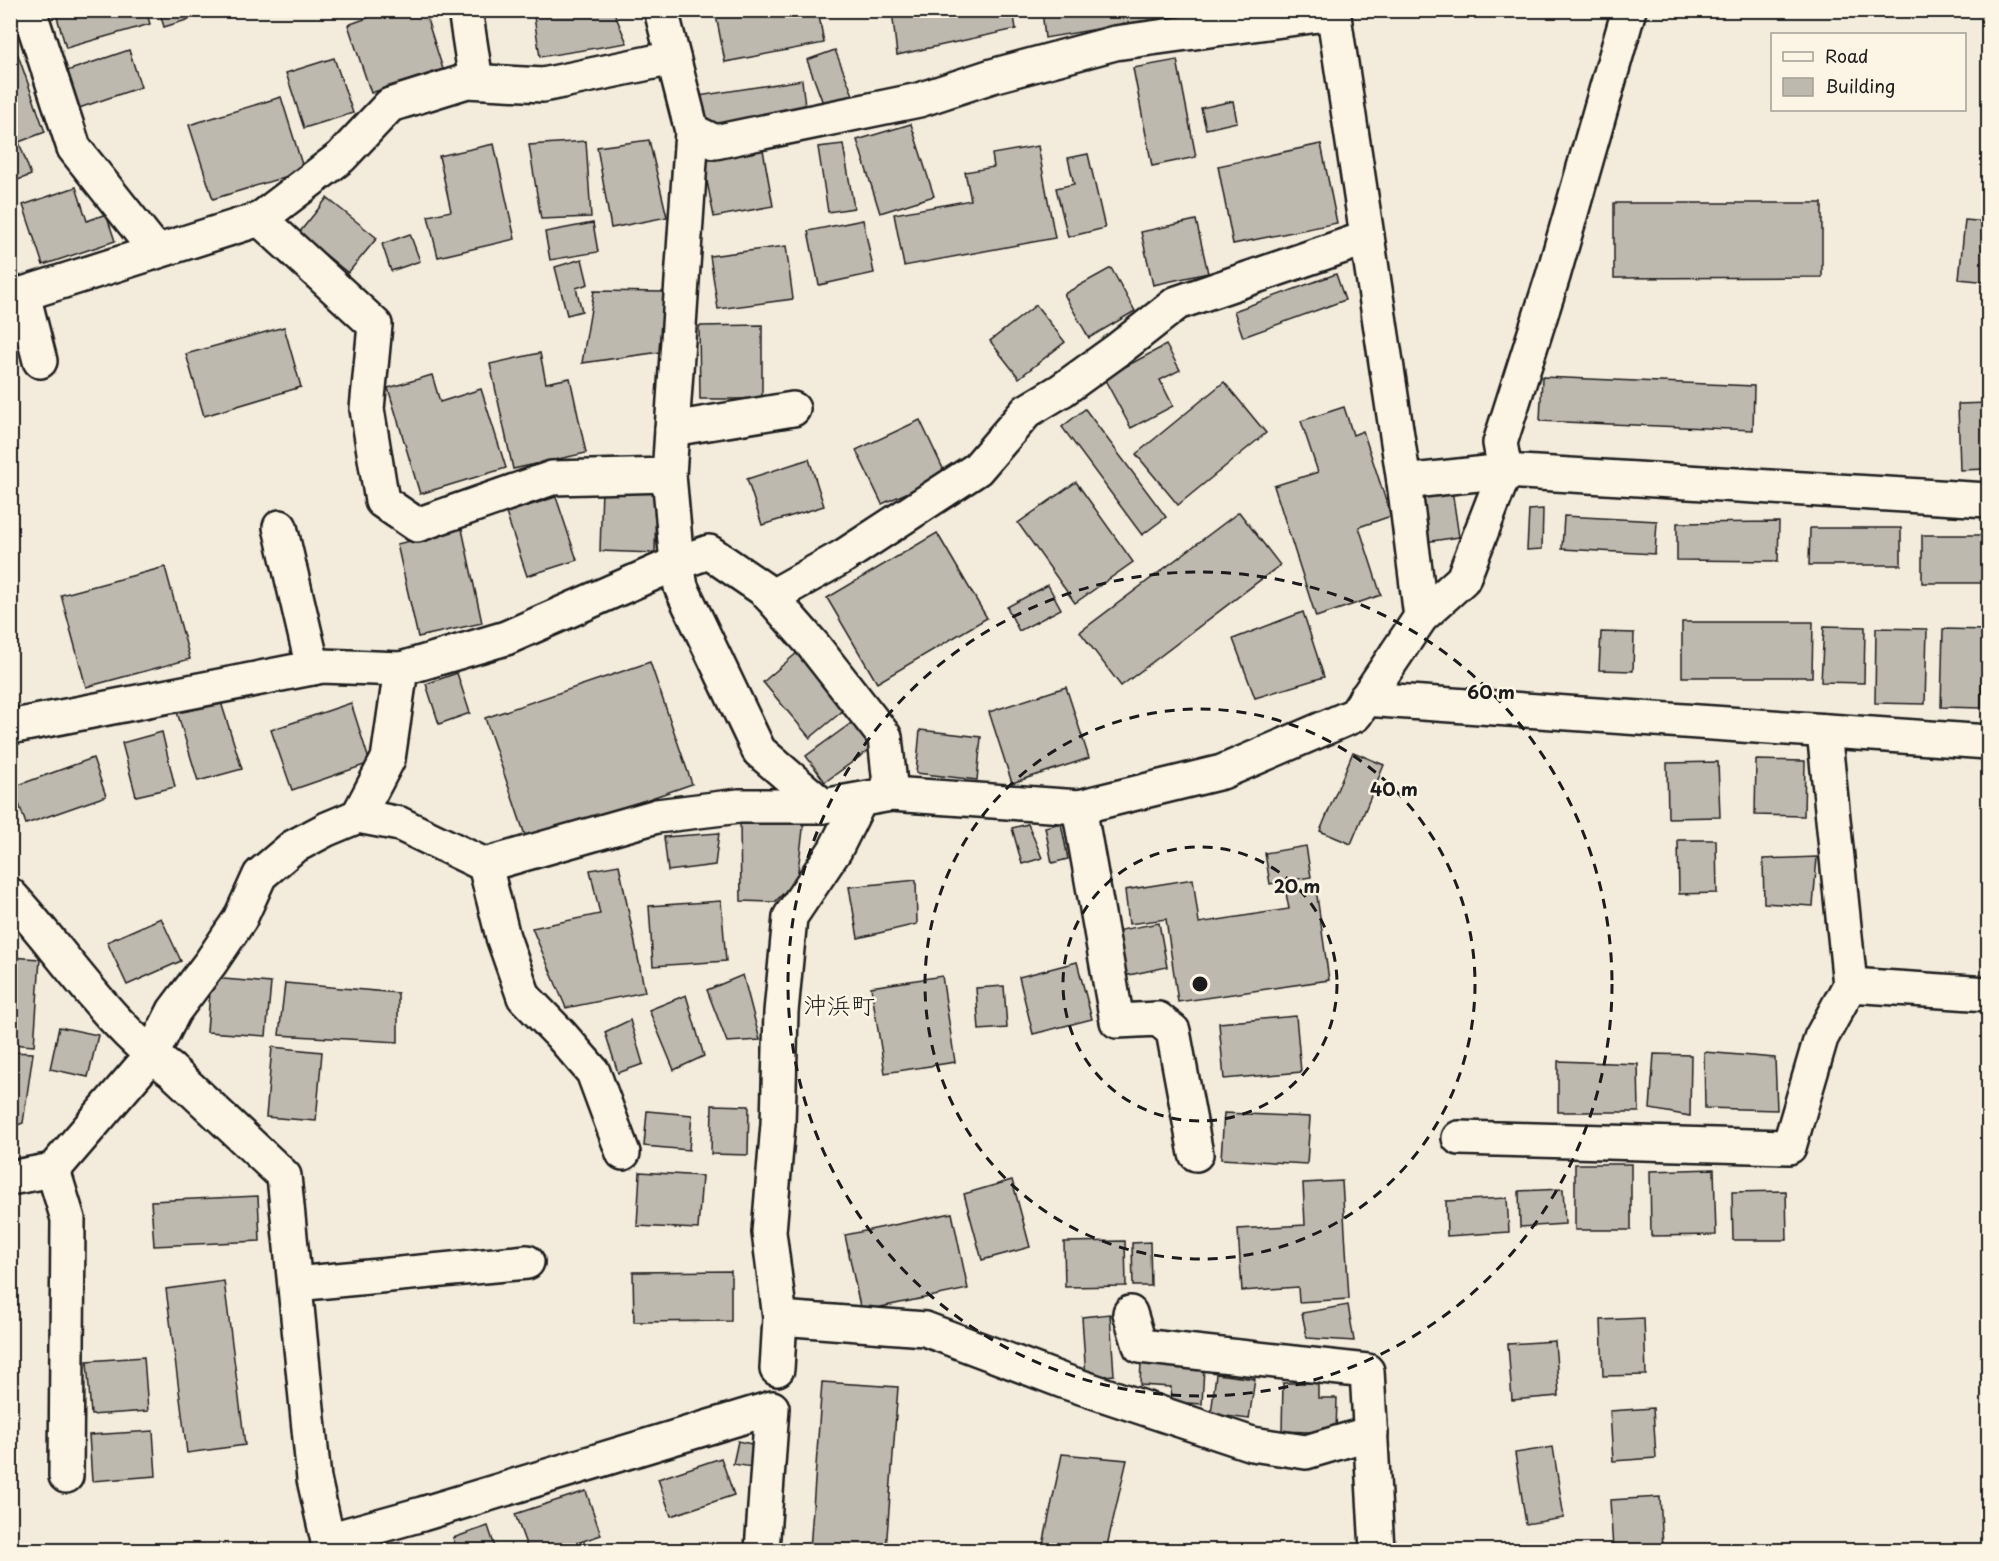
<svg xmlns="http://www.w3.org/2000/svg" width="1999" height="1561" font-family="'Playpen Sans','Klee One',sans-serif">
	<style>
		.building { fill: #beb9ae; stroke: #1c1c1c; stroke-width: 1.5 }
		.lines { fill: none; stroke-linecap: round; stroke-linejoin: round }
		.street-casing { stroke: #1c1c1c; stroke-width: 38 }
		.street { stroke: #fcf5e5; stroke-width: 33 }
		.ring { fill: none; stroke: #1c1c1c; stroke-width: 3; stroke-dasharray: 10 8 }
		.labels { text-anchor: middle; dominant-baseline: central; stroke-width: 5; stroke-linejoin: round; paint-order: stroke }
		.quarter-label { font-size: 24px; fill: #1c1c1c; stroke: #fcf5e5 }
		.centre { fill: #1c1c1c; stroke: #fcf5e5; stroke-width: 3 }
		.ring-label { font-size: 18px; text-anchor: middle; font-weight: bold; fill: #1c1c1c; stroke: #fcf5e5; stroke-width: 5; stroke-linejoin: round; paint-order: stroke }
	</style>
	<rect width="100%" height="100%" fill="#f3ecdd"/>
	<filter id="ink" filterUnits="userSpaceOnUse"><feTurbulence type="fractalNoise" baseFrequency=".0167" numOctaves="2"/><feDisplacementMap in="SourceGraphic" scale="12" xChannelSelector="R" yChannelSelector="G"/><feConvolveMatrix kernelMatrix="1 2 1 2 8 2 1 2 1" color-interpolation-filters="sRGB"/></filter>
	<g filter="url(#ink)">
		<g class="building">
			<path d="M 55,10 L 146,10 L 150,24 L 66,48 Z"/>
			<path d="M 159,10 L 191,10 L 193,18 L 164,27 Z"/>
			<path d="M 389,10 L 424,10 L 443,69 L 371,93 L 348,25 Z"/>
			<path d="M 533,10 L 613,10 L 627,43 L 540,57 Z"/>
			<path d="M 715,10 L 818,10 L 824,43 L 725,62 Z"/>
			<path d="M 892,10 L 1013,10 L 1016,29 L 897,55 Z"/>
			<path d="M 1042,10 L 1208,10 L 1045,38 Z"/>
			<path d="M 129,50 L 141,87 L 79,108 L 67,71 Z"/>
			<path d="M 835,50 L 853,95 L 824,106 L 807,60 Z"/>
			<path d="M 18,55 L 45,132 L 19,142 L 31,175 L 10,183 L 10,58 Z"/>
			<path d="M 334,58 L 353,113 L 304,128 L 286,73 Z"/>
			<path d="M 1177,60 L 1196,157 L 1152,166 L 1133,68 Z"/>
			<path d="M 802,80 L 805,107 L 709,126 L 698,96 Z"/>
			<path d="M 281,97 L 304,171 L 213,199 L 189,125 Z"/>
			<path d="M 1233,101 L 1237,122 L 1206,129 L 1201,108 Z"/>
			<path d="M 911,124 L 934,196 L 880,213 L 857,140 Z"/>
			<path d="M 649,140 L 667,217 L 611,228 L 597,147 Z"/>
			<path d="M 586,141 L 591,217 L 541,219 L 529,145 Z"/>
			<path d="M 494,144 L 515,239 L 438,257 L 428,216 L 451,211 L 439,156 Z"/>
			<path d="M 843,144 L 854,208 L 828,212 L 818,147 Z"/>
			<path d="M 1321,144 L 1337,223 L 1233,244 L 1218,166 Z"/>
			<path d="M 1038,146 L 1055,238 L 904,266 L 894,214 L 971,200 L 965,172 L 994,167 L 992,154 Z"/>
			<path d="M 763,150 L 773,206 L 714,217 L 703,161 Z"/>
			<path d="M 1088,154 L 1105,228 L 1068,237 L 1056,188 L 1074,184 L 1068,158 Z"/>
			<path d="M 76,187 L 87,221 L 106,214 L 115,241 L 43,265 L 23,205 Z"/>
			<path d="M 327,198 L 377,238 L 348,273 L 299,233 Z"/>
			<path d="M 1614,203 L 1822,203 L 1822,277 L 1614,278 Z"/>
			<path d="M 863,220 L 874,273 L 819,285 L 808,231 Z"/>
			<path d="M 1196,220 L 1208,273 L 1153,285 L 1141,232 Z"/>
			<path d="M 1965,220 L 1988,222 L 1988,282 L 1959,279 Z"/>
			<path d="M 593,223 L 598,252 L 550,260 L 545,232 Z"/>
			<path d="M 410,234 L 420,261 L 391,271 L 382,244 Z"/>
			<path d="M 10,241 L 16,257 L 10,259 Z"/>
			<path d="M 786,246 L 793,299 L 718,309 L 710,256 Z"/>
			<path d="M 582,259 L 588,284 L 576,288 L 582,311 L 567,315 L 555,267 Z"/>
			<path d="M 1111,268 L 1135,311 L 1089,338 L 1064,294 Z"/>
			<path d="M 1336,274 L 1345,300 L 1243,337 L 1234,311 Z"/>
			<path d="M 594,291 L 665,292 L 660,352 L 582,363 Z"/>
			<path d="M 1036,305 L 1065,342 L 1019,378 L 990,341 Z"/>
			<path d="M 762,325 L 762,399 L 700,399 L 699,326 Z"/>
			<path d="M 284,327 L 301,387 L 204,416 L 186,354 Z"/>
			<path d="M 1166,345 L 1180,370 L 1160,380 L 1173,406 L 1131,428 L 1104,378 Z"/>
			<path d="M 540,353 L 546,383 L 570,378 L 586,453 L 513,469 L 490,364 Z"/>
			<path d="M 432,375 L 440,402 L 481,389 L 506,468 L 420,494 L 388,388 Z"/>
			<path d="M 1542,377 L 1754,386 L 1753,430 L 1540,421 Z"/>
			<path d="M 1224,382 L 1266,433 L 1178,505 L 1136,454 Z"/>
			<path d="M 1988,403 L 1988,469 L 1960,470 L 1958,404 Z"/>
			<path d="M 1344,407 L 1353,435 L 1363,431 L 1391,516 L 1359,527 L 1381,595 L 1316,617 L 1274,486 L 1318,472 L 1301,421 Z"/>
			<path d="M 1085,409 L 1166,517 L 1142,535 L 1062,427 Z"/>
			<path d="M 920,420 L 946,475 L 882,504 L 856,450 Z"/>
			<path d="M 809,459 L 824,506 L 762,525 L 747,479 Z"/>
			<path d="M 1076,482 L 1133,562 L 1075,603 L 1018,523 Z"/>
			<path d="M 602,488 L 656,489 L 655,553 L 600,551 Z"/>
			<path d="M 1452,490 L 1459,537 L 1425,542 L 1419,495 Z"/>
			<path d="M 556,497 L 577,560 L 527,576 L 506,513 Z"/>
			<path d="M 1543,509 L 1542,549 L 1527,550 L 1529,510 Z"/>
			<path d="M 1239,512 L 1280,565 L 1121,686 L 1080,632 Z"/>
			<path d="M 1564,516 L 1657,521 L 1655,554 L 1562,549 Z"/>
			<path d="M 1779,522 L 1778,561 L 1677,560 L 1677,523 Z"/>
			<path d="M 1810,528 L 1901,528 L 1901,565 L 1809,565 Z"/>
			<path d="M 462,529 L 482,623 L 418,637 L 397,544 Z"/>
			<path d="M 937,533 L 987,618 L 877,683 L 827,598 Z"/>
			<rect x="1922" y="535" width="66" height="48"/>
			<path d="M 165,567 L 190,659 L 86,687 L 61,595 Z"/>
			<path d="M 1048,585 L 1061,609 L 1019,631 L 1007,607 Z"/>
			<path d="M 1303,612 L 1324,677 L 1255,698 L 1233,639 Z"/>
			<path d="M 1682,622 L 1813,622 L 1812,677 L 1682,677 Z"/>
			<path d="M 1824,626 L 1865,627 L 1864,683 L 1821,682 Z"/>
			<path d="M 1876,628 L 1927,629 L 1925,704 L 1875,703 Z"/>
			<path d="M 1943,629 L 1988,630 L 1988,663 L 1982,663 L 1981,708 L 1941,707 Z"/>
			<path d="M 1601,632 L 1634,633 L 1633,671 L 1599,670 Z"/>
			<path d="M 798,652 L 845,709 L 810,738 L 763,682 Z"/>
			<path d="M 650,662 L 692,784 L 527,841 L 485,718 Z"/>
			<path d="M 457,673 L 470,713 L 439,724 L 426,684 Z"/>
			<path d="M 1066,687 L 1089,758 L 1012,783 L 989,712 Z"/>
			<path d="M 220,699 L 242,769 L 198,781 L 177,712 Z"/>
			<path d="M 351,703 L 370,763 L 292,790 L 271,730 Z"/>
			<path d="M 854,721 L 873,747 L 825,782 L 806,756 Z"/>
			<path d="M 920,730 L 981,737 L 977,780 L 916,773 Z"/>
			<path d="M 162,732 L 175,787 L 136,796 L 122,743 Z"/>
			<path d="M 1353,752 L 1384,765 L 1351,844 L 1320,831 Z"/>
			<path d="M 93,758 L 106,796 L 26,824 L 13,787 Z"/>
			<path d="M 1756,760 L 1805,761 L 1804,816 L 1755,815 Z"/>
			<path d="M 1718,762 L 1720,817 L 1668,818 L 1667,763 Z"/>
			<path d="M 740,821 L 804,821 L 797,879 L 775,902 L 741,901 Z"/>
			<path d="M 1061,823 L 1068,859 L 1052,863 L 1045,827 Z"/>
			<path d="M 1028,824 L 1042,858 L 1022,864 L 1012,828 Z"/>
			<path d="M 719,833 L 715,865 L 668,871 L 664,837 Z"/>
			<path d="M 1678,840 L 1716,840 L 1717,893 L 1679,894 Z"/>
			<path d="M 1306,846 L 1311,877 L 1270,884 L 1265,853 Z"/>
			<path d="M 1817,857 L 1813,906 L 1764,903 L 1763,859 Z"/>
			<path d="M 619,865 L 645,992 L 566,1008 L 532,928 L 600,914 L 590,870 Z"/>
			<path d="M 1193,879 L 1199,923 L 1289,909 L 1286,893 L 1316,889 L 1329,980 L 1178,1002 L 1166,919 L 1129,924 L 1125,890 Z"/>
			<path d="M 916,880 L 917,924 L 858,938 L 849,887 Z"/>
			<path d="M 721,901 L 726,961 L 653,966 L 649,906 Z"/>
			<path d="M 161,918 L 181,961 L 127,985 L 107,942 Z"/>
			<path d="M 1159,923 L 1167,967 L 1124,976 L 1115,931 Z"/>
			<path d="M 10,957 L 40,959 L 34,1046 L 10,1044 Z"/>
			<path d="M 1077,962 L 1092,1019 L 1033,1034 L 1019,977 Z"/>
			<path d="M 743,975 L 760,1040 L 727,1042 L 707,990 Z"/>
			<path d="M 942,976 L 955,1062 L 885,1073 L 871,987 Z"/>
			<path d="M 211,978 L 271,983 L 266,1036 L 207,1032 Z"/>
			<path d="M 285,983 L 398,993 L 398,1042 L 279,1035 Z"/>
			<path d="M 1004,986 L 1007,1028 L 979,1030 L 976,988 Z"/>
			<path d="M 686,995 L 704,1056 L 674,1070 L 649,1010 Z"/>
			<path d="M 1296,1016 L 1301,1072 L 1224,1079 L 1219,1023 Z"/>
			<path d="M 630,1020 L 643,1064 L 618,1073 L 605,1032 Z"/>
			<path d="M 59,1027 L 98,1035 L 88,1077 L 50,1069 Z"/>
			<path d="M 272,1047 L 322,1052 L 316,1121 L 266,1117 Z"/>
			<path d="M 10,1052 L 33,1053 L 23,1123 L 10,1128 Z"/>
			<path d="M 1704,1052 L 1775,1058 L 1777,1110 L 1705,1108 Z"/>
			<path d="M 1654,1054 L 1691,1055 L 1690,1116 L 1650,1109 Z"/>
			<path d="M 1558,1061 L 1638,1064 L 1639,1112 L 1558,1112 Z"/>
			<path d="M 712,1105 L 749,1106 L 748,1155 L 711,1154 Z"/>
			<path d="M 647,1111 L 692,1115 L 689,1150 L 644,1146 Z"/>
			<path d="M 1224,1113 L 1310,1117 L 1307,1164 L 1221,1159 Z"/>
			<rect x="1575" y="1164" width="56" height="66"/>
			<path d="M 1714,1169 L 1716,1235 L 1651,1236 L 1650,1171 Z"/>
			<path d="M 640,1172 L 702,1176 L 698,1229 L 637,1226 Z"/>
			<path d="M 1012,1180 L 1030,1247 L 982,1260 L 964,1194 Z"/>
			<path d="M 1342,1181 L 1349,1299 L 1299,1302 L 1298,1287 L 1242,1291 L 1238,1229 L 1305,1225 L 1303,1183 Z"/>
			<path d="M 1563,1189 L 1565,1224 L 1520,1227 L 1519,1191 Z"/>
			<path d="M 1786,1191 L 1787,1240 L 1733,1240 L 1732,1192 Z"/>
			<path d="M 258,1196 L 260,1241 L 154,1246 L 151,1201 Z"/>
			<path d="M 1507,1198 L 1509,1232 L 1447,1236 L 1446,1201 Z"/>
			<path d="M 952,1213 L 968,1289 L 861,1311 L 845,1235 Z"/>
			<path d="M 1125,1241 L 1126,1286 L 1065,1287 L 1064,1242 Z"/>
			<path d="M 1150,1242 L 1151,1286 L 1133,1286 L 1132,1243 Z"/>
			<path d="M 731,1271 L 731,1321 L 634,1322 L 633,1272 Z"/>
			<path d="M 224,1281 L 245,1445 L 187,1453 L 166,1289 Z"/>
			<path d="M 1348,1305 L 1354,1341 L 1307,1338 L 1302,1313 Z"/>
			<path d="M 1110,1314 L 1114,1375 L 1086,1378 L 1082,1317 Z"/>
			<path d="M 1644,1318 L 1646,1375 L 1603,1376 L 1601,1320 Z"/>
			<path d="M 1555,1341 L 1559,1396 L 1512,1400 L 1508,1344 Z"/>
			<path d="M 144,1357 L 148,1411 L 91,1415 L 87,1361 Z"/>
			<path d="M 1141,1362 L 1204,1367 L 1202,1404 L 1170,1402 L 1171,1387 L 1140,1385 Z"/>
			<path d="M 1216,1374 L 1255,1379 L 1249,1419 L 1211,1414 Z"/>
			<path d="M 822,1382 L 898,1387 L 886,1550 L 810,1550 Z"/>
			<path d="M 1283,1383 L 1318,1383 L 1318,1398 L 1337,1398 L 1336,1433 L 1282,1431 Z"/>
			<path d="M 1653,1408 L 1656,1458 L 1613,1461 L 1610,1411 Z"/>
			<path d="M 153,1431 L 156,1476 L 92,1481 L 89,1435 Z"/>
			<path d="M 738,1441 L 756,1445 L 752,1467 L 733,1464 Z"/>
			<path d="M 1553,1447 L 1564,1518 L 1526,1524 L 1515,1453 Z"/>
			<path d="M 1062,1454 L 1127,1460 L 1106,1550 L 1042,1550 Z"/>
			<path d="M 721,1458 L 734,1495 L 671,1516 L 658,1479 Z"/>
			<path d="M 586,1491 L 601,1535 L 556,1550 L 528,1550 L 515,1514 Z"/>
			<path d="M 1660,1497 L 1663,1546 L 1613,1550 L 1610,1500 Z"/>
			<path d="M 488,1526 L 496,1550 L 457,1550 L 453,1538 Z"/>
			<path d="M 1564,1545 L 1565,1550 L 1525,1550 L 1525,1548 Z"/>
		</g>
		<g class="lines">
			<defs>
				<g id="street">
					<path d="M 29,10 L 74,148 L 156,251"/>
					<path d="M 465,10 L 476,81"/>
					<path d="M 661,10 L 692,131 L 669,475 L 677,563 L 681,587 L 759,751 L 823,806 L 891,794 L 1079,807 L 1222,772 L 1355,715 L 1421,617 L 1463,579 L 1505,471 L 1500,443 L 1553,276 L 1629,10"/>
					<path d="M 1333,10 L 1404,482 L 1421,617"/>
					<path d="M 692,131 L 715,142 L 919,100 L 992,76 L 1115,43 L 1333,13"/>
					<path d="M 260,219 L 375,325 L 367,409 L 382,501 L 417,525 L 552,478 L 669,475"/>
					<path d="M 23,294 L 40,361"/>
					<path d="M 10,298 L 260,219 L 341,157 L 390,105 L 467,81 L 543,85 L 673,58"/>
					<path d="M 672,429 L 793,409"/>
					<path d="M 1404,482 L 1505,471 L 1988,500"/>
					<path d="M 280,527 L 313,668"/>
					<path d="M 771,597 L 844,556 L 977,469 L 1027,411 L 1062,390 L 1116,351 L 1177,303 L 1367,238"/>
					<path d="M 1365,699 L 1988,742"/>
					<path d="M 10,727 L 322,666 L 401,669 L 506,638 L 677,563 L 709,552 L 763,589 L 771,597 L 813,645 L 885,737 L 891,794"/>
					<path d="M 1824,731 L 1850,985"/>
					<path d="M 1079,807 L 1117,1021 L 1158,1019 L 1173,1031 L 1196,1154"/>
					<path d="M 358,816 L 388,759 L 401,669"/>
					<path d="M 485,865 L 503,937 L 524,997 L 560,1034 L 593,1072 L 623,1153"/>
					<path d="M 10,895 C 63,952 107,1024 171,1070 L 284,1176 L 314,1479 L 330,1550"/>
					<path d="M 1459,1138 L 1789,1147 L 1821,1038 L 1850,985 L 1988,994"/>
					<path d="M 53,1170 L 68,1219 L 66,1476"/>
					<path d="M 10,1178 L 53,1170 L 151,1056 L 174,1011 L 211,962 L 240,919 L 260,875 L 293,847 L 327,829 L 358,816 L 400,824 L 485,865 L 657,816 L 739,806 L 823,806"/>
					<path d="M 295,1284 L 527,1262"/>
					<path d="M 1130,1313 L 1140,1346 L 1367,1371 L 1377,1550"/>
					<path d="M 780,1318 L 925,1329 L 1063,1381 L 1252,1444 L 1306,1452 L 1371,1433"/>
					<path d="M 777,1369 L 780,1318 L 769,1232 L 778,1124 L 781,1012 L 790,917 L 835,850 L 860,800"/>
					<path d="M 328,1540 L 422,1514 L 772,1408 L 762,1550"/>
				</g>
			</defs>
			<use href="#street" class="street-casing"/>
			<use href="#street" class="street"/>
		</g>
	</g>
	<g class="ring">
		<circle cx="1200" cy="984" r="137"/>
		<circle cx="1200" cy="984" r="275"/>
		<circle cx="1200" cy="984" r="412"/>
	</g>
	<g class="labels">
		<g class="quarter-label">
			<text x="839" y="1004">沖浜町</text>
		</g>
	</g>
	<circle cx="1200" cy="984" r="9" class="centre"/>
	<g class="ring-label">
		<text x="1491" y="699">60 m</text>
		<text x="1394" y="796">40 m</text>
		<text x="1297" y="893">20 m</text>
	</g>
	<rect width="1999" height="1561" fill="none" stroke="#fcf5e5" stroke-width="36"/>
	<rect x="18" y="18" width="1963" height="1525" fill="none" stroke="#1c1c1c" stroke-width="2" filter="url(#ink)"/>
	<rect x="1771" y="33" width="195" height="78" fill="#fcf5e5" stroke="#a29e95" stroke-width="1.5"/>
	<rect x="1783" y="52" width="30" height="9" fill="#fcf5e5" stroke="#a29e95" stroke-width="1.5"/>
	<text x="1825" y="63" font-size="18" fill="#1c1c1c">Road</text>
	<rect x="1783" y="78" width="30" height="18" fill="#beb9ae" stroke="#a29e95" stroke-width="1.5"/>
	<text x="1825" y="93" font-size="18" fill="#1c1c1c">Building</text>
</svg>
